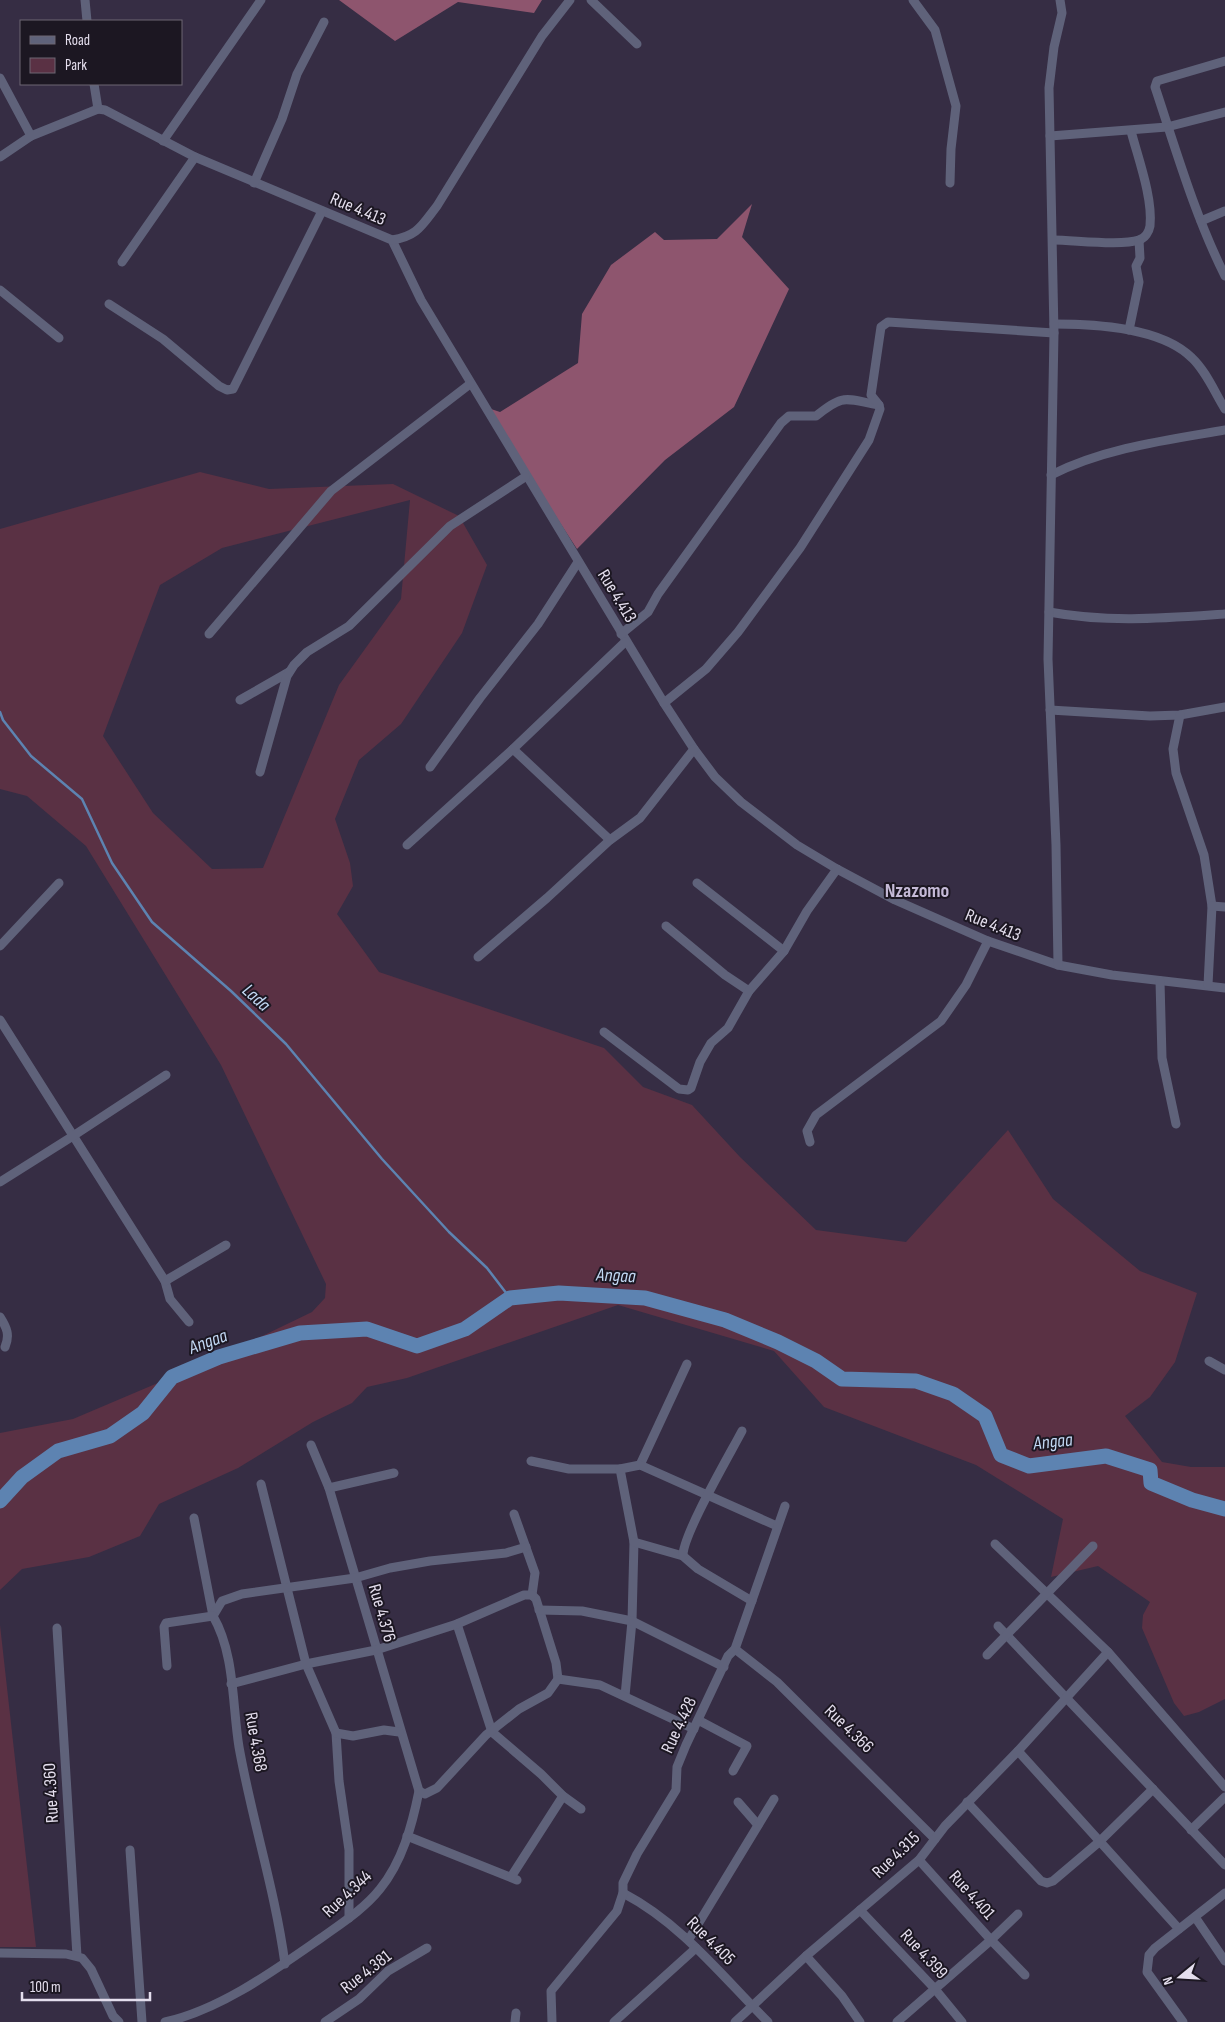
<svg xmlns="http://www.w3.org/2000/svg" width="1225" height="2022" font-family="'Sofia Sans Condensed',sans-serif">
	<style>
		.green { fill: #5a3144; fill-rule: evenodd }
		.forest { fill: #8e556e }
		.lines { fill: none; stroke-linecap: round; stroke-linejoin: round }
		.stream { stroke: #5d83b1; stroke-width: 2.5 }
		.river { stroke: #5d83b1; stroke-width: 15 }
		.minor { stroke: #5f627a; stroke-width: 9 }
		.labels { text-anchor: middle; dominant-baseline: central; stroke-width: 4; stroke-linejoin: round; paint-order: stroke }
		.street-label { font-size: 18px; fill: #e4deed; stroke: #1c1722 }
		.water-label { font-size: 19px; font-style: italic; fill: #c2d8f3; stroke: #1c1722 }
		.quarter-label { font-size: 20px; font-weight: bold; fill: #c5bad7; stroke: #1c1722 }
	</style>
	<rect width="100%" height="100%" fill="#362d44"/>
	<g class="green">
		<path d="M 200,472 L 269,489 L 393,484 L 459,516 L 487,565 L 462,633 L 401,724 L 359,760 L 335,819 L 350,863 L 353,886 L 337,914 L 379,972 L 604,1048 L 643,1087 L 692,1105 L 740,1157 L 816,1230 L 906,1242 L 1008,1130 L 1053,1199 L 1140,1271 L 1197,1293 L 1175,1362 L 1150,1397 L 1125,1416 L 1162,1462 L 1191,1467 L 1225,1467 L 1225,1699 L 1199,1712 L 1184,1716 L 1174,1703 L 1142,1628 L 1143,1615 L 1150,1602 L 1098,1566 L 1051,1577 L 1063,1519 L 976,1465 L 824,1407 L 774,1351 L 618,1305 L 407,1378 L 367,1387 L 352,1403 L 313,1422 L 238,1468 L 159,1504 L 140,1536 L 89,1557 L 22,1569 L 0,1590 L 0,1433 L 73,1419 L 219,1357 L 312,1312 L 325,1298 L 326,1284 L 221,1065 L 86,846 L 27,796 L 0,789 L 0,529 ZM 410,500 L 401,599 L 339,685 L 263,868 L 212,869 L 153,813 L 103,736 L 160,585 L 222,548 Z"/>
		<path d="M 0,1625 L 36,1947 L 0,1947 Z"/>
	</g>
	<g class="forest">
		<path d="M 339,0 L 542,0 L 534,13 L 458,2 L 395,41 Z"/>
		<path d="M 752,204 L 742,237 L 789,289 L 734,407 L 665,460 L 577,549 L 485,407 L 500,412 L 578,363 L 582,314 L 611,265 L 655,232 L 664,240 L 717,239 Z"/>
	</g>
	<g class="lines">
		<path class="stream" d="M 0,712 L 3,720 L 31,756 L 82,799 L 112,863 L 152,922 L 231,991 L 286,1044 L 382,1159 L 449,1232 L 487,1268 L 510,1298"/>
		<path class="river" d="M 0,1501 L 22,1477 L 58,1451 L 110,1436 L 143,1413 L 172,1377 L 219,1357 L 300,1333 L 367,1329 L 417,1346 L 465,1329 L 510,1298 L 559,1293 L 645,1298 L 725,1320 L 778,1342 L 816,1361 L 842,1379 L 916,1381 L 953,1394 L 985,1416 L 1001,1455 L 1029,1466 L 1106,1456 L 1150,1470 L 1151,1483 L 1192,1500 L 1225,1509"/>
		<g class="minor">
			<path d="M 85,0 L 87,21"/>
			<path d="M 591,0 L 637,44"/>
			<path d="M 913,0 L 935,30 L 956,106 L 951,149 L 950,183"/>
			<path d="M 1225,61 L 1157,81 L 1155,87 C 1176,150 1195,216 1225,276"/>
			<path d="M 0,78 L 31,136"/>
			<path d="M 94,84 L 98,109 L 105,110 L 195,157 L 392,240 L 421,300 L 664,703 L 694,749 L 715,777 L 741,802 L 797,845 L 837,869 L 895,900 L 988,941 L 1058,965 L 1112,975 L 1225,988"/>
			<path d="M 1050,136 L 1167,127 L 1225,112"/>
			<path d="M 163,141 L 261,0"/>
			<path d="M 0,157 L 31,136 L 98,109"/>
			<path d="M 254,183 L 282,119 L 297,74 L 324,22"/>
			<path d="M 1201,221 L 1225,211"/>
			<path d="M 392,240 C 418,236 422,225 437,206 L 542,36 L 570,0"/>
			<path d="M 1053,240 C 1074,240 1121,246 1139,240 C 1145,238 1149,232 1150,226 C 1153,198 1138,158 1131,131"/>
			<path d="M 122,262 L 195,157"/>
			<path d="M 0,290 L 59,338"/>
			<path d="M 109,304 L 163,339 L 219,386 L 227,390 L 233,389 L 322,211"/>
			<path d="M 1054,324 C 1095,324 1161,327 1192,358 C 1206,371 1215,393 1225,409"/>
			<path d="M 1129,330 L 1139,282 L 1136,266 L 1140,258 L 1139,240"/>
			<path d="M 1051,475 C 1104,448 1167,440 1225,430"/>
			<path d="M 1049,612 C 1108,623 1166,618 1225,614"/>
			<path d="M 209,634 L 331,491 L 470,384"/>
			<path d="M 621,634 L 648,612 L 658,594 L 781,423 L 789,416 L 816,416 C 844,393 845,399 879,405"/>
			<path d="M 240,700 L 289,672"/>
			<path d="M 664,703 L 706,669 L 738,632 L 800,548 L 869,440 L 880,409 L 879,405 L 871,395 L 881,327 L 888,322 L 1054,333"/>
			<path d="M 1050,710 L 1150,716 L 1180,715 L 1225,707"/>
			<path d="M 1180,715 L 1173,749 L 1176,773 L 1204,855 L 1212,906 L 1208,985"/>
			<path d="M 513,749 L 610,840"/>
			<path d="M 430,767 L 480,698 L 538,624 L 578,562"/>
			<path d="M 260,772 L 287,676 L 294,665 L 307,652 L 349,626 L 450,526 L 525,477"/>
			<path d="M 407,845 L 513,749 L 625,642"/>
			<path d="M 697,883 L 784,951"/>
			<path d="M 1212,906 L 1225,907"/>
			<path d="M 666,926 L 725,975 L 749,991"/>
			<path d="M 0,946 L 59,883"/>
			<path d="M 478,957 L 547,898 L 610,840 L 640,818 L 694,749"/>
			<path d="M 1058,965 L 1056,845 L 1048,659 L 1054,333 L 1049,88 L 1054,47 L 1062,13 L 1060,0"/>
			<path d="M 1160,981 L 1162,1058 L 1176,1124"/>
			<path d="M 0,1020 L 165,1281 L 170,1299 L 189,1322"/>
			<path d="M 604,1032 L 679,1089 L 688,1090 L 691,1088 L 700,1062 L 711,1043 L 728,1028 L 749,991 L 784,951 L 807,911 L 837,869"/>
			<path d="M 810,1142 L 807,1131 L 816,1115 L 941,1021 L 966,985 L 988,941"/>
			<path d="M 0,1182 L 73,1136 L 166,1075"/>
			<path d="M 165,1281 L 226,1245"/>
			<path d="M 0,1317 C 7,1328 10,1335 5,1347"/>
			<path d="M 1209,1361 L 1225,1370"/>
			<path d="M 311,1445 L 329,1488 L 419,1791"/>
			<path d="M 531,1461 L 569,1469 L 620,1469 L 634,1542 L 632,1621 L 625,1696"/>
			<path d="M 640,1465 L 687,1364"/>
			<path d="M 620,1469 L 640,1465 L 777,1526"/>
			<path d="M 261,1484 L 306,1664 L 336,1733 L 339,1781 L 349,1850 L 349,1918"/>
			<path d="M 329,1488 L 394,1473"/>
			<path d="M 514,1514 L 535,1573 L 532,1595"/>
			<path d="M 194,1518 L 213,1616"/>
			<path d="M 634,1542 L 683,1556 L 698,1569 L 752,1601"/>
			<path d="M 995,1544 L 1108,1652 L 1225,1787"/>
			<path d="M 683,1556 C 682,1536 730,1454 742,1431"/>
			<path d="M 532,1595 L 536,1599 L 556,1663 L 558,1679"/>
			<path d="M 539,1610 L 582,1611 L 632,1621 L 724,1667"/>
			<path d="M 213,1616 L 222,1601 L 242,1594 L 355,1578 L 390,1568 L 430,1561 L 506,1553 L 526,1547"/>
			<path d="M 457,1624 L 492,1732 L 541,1774 L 563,1796 L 581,1809"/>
			<path d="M 998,1626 L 1225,1865"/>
			<path d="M 57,1628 L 77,1956"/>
			<path d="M 735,1649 L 777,1682 L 935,1839"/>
			<path d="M 987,1655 L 1093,1546"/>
			<path d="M 167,1666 L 164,1627 L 166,1623 L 213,1616 C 235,1654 232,1704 239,1747 C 252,1820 275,1890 285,1964"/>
			<path d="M 558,1679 L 600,1685 L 694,1729"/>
			<path d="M 231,1684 L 306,1664 L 376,1650 L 457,1624 L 524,1595 L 532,1595"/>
			<path d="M 698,1720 L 747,1746 L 733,1771"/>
			<path d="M 336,1733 L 353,1736 L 384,1730 L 399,1732"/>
			<path d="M 1018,1751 L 1179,1929"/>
			<path d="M 738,1802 L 758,1825"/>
			<path d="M 967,1802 L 1041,1881 L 1047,1883 L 1053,1881 L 1099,1842 L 1153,1789"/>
			<path d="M 1191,1830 L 1225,1797"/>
			<path d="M 407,1836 L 517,1880"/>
			<path d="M 130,1850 L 142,2022"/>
			<path d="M 511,1877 L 563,1796"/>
			<path d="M 623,1893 C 682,1924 722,1976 768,2022"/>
			<path d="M 860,1910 L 935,1989 L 962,2022"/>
			<path d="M 1018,1914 L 991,1940 L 1025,1975"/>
			<path d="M 1195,1917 L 1225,1961"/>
			<path d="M 689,1939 L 774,1799"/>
			<path d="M 0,1953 L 66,1954 L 82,1958 L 91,1969 L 113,2016 L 119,2022"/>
			<path d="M 806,1956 L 842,1996 L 860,2022"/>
			<path d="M 165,2022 C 220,2010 275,1970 321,1938 C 342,1923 364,1909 380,1889 C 402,1862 412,1826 419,1791 L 425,1794 L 437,1788 L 486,1735 L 519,1709 L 548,1693 L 558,1679"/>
			<path d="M 325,2022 L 359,1999 L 388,1971 L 427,1948"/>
			<path d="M 515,2022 L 516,2013"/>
			<path d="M 552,2022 L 551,1991 L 617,1911 L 623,1893 L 623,1883 L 637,1854 L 676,1790 L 677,1767 L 686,1745 L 728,1656 L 735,1649 L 785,1506"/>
			<path d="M 614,2022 L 696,1948"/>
			<path d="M 735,2022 L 806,1956 L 919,1860 L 945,1826 L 1018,1751 L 1108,1652"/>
			<path d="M 897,2022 L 991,1940 L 919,1860"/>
			<path d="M 1183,2022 L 1147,1972 L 1149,1955 L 1155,1948 L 1225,1893"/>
		</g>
	</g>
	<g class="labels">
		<g class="street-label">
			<text transform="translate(358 209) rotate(23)">Rue 4.413</text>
			<text transform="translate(617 596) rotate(59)">Rue 4.413</text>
			<text transform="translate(993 925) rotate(22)">Rue 4.413</text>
			<text transform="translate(382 1613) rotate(74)">Rue 4.376</text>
			<text transform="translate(679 1725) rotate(-65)">Rue 4.428</text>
			<text transform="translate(849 1729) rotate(44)">Rue 4.366</text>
			<text transform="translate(256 1742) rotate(80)">Rue 4.368</text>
			<text transform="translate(51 1793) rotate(-93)">Rue 4.360</text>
			<text transform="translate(896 1855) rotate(-44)">Rue 4.315</text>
			<text transform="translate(347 1894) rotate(-43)">Rue 4.344</text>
			<text transform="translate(972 1895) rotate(48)">Rue 4.401</text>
			<text transform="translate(711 1941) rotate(45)">Rue 4.405</text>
			<text transform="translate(924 1954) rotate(47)">Rue 4.399</text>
			<text transform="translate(366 1972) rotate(-38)">Rue 4.381</text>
		</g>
		<g class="water-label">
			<text transform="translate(256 998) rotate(42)">Lada</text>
			<text transform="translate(616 1276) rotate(3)">Angaa</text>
			<text transform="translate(208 1342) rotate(-20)">Angaa</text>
			<text transform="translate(1053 1442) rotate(-6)">Angaa</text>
		</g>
		<g class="quarter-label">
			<text x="917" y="891">Nzazomo</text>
		</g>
	</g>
	<rect x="20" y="20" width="162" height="65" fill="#1c1722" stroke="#6c6773"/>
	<rect x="30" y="36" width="25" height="8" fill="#5f627a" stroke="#6c6773"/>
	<text x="65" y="45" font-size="15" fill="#e4deed">Road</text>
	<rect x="30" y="58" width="25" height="15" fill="#5a3144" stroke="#6c6773"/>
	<text x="65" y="70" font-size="15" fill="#e4deed">Park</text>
	<g transform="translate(1180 1977) rotate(252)" stroke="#1c1722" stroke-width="4" paint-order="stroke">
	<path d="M0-4L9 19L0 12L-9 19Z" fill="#e4deed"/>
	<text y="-8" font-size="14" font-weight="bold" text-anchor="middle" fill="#e4deed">N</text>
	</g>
	<path d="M22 1992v8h128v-8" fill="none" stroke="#e4deed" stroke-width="2.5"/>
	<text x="30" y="1992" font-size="15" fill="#e4deed" stroke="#1c1722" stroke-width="4" paint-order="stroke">100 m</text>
</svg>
